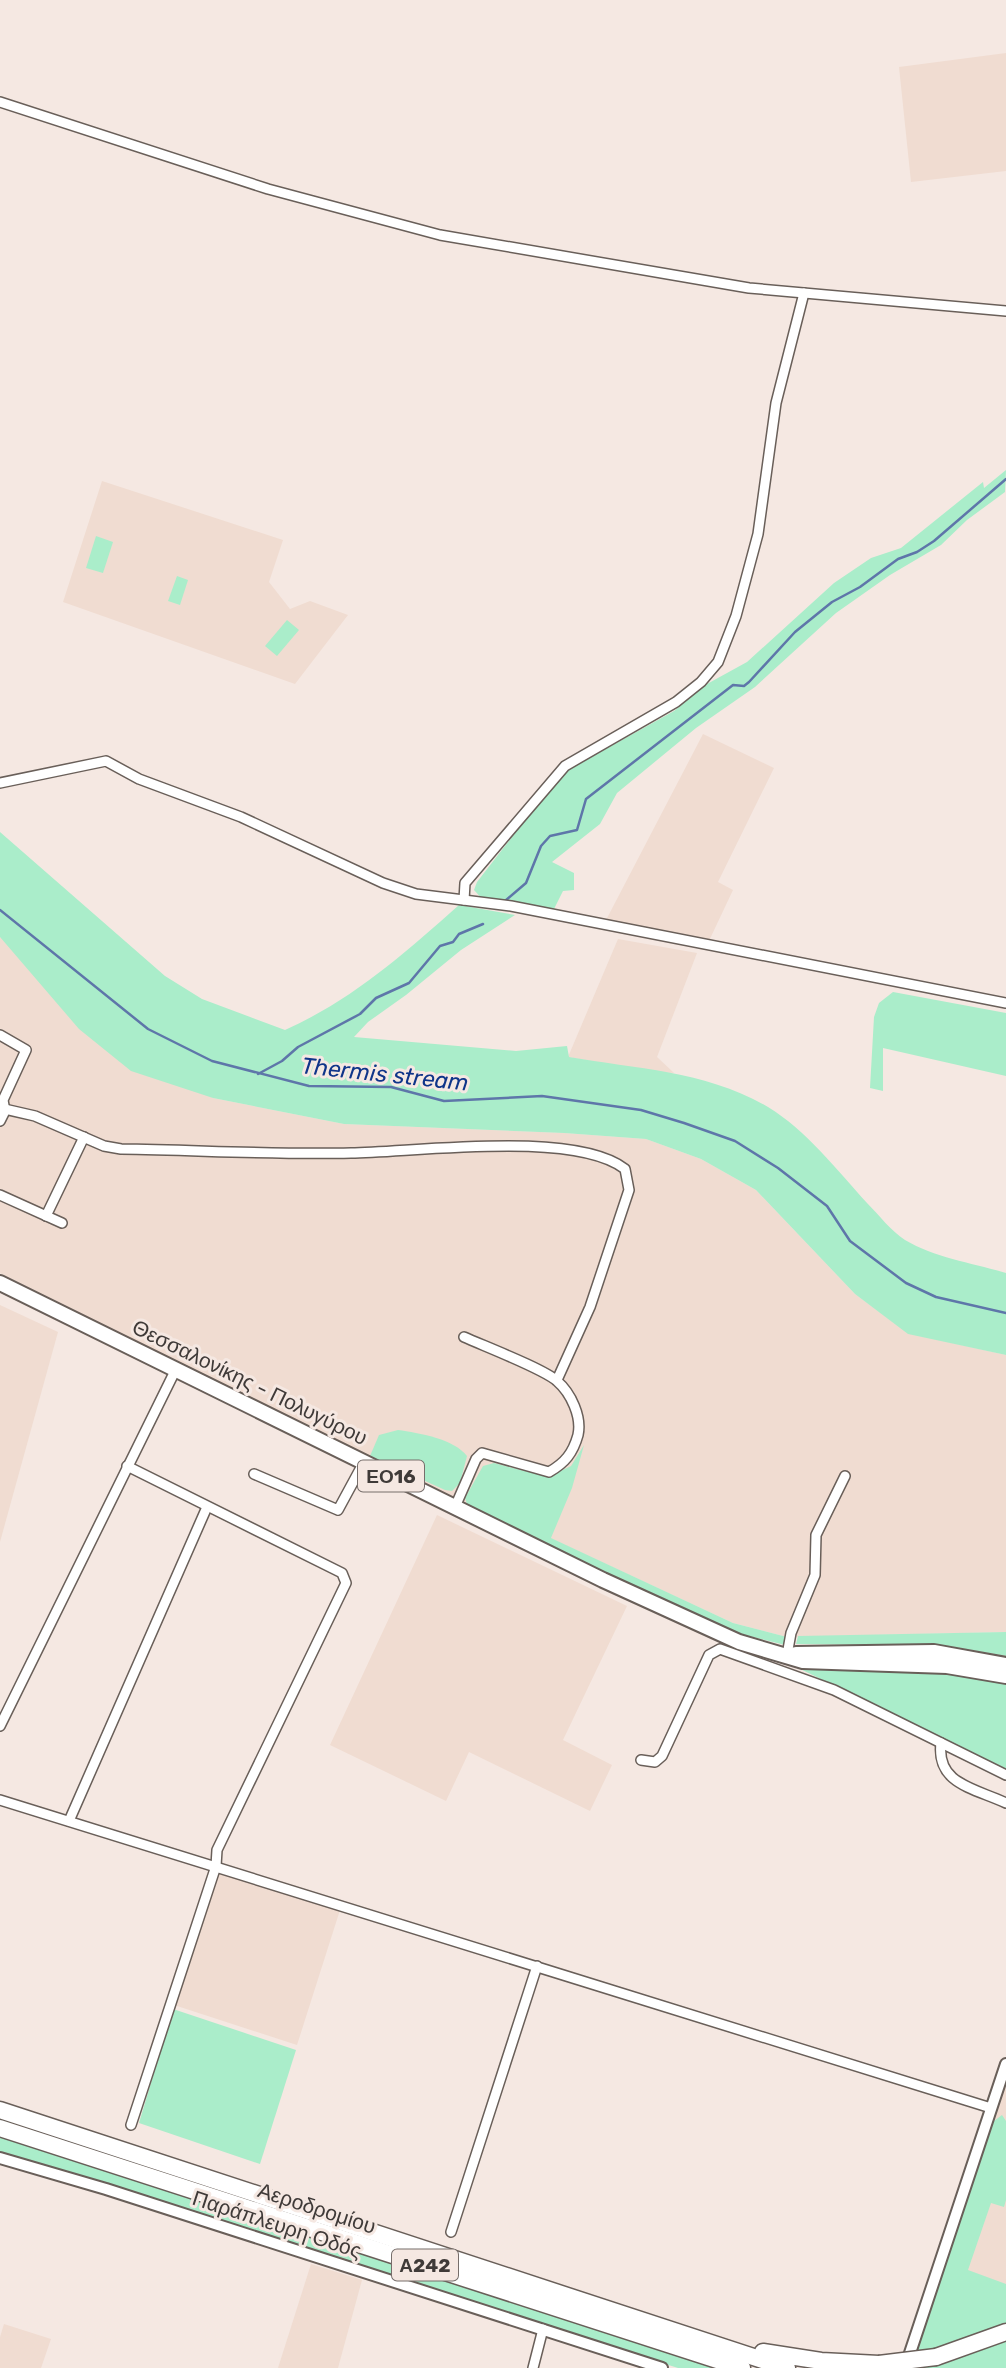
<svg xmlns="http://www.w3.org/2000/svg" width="1006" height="2368" font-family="Rubik,sans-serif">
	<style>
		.built { fill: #f0dcd1 }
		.green { fill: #aaedca }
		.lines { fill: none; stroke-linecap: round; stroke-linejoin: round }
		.stream { stroke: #5e76a9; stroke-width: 2.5 }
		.minor-casing { stroke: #695f59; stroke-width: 12 }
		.tertiary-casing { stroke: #695f59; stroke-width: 14 }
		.primary-casing { stroke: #695f59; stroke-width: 18 }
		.trunk-casing { stroke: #695f59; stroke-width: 19 }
		.minor { stroke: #fff; stroke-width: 9 }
		.tertiary { stroke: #fff; stroke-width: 10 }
		.primary { stroke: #fff; stroke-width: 14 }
		.trunk { stroke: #fff; stroke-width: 16 }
		.trunk-bridge-casing { stroke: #695f59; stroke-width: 19; stroke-linecap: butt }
		.trunk-bridge { stroke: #fff; stroke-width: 16 }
		.labels { text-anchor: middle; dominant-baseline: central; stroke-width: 6; stroke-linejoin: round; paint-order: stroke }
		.shield { fill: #f5e8e2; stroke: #766e6b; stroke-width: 2 }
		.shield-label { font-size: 19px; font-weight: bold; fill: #3f3a38 }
		.street-label { font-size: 21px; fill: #3f3a38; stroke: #f5e8e2 }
		.water-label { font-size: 23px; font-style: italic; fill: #0f3589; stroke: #f5e8e2 }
	</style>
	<rect width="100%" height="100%" fill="#f5e8e2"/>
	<g class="built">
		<path d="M 1006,53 L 1006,171 L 911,182 L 899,67 Z"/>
		<path d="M 102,481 L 283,540 L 269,582 L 290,609 L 310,601 L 348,615 L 295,684 L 63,602 Z"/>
		<path d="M 703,734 L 774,768 L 718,882 L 733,890 L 708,943 L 605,922 Z"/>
		<path d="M 0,937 L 213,1098 L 344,1124 L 564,1133 L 646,1139 L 701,1159 L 756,1190 L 855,1294 L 908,1333 L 1006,1355 L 1006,1632 L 787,1637 L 733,1623 L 550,1538 L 461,1505 L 0,1273 Z"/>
		<path d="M 618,939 L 697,953 L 657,1057 L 674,1073 L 653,1072 L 568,1057 Z"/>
		<path d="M 0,1305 L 58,1332 L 0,1542 Z"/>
		<path d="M 437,1515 L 627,1606 L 563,1740 L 612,1765 L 590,1811 L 469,1752 L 446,1801 L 330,1745 Z"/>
		<path d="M 217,1872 L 340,1910 L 297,2045 L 174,2005 Z"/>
		<path d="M 1006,2085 L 1006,2317 L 928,2331 Z"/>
		<path d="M 311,2264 L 362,2280 L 338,2368 L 278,2368 Z"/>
		<path d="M 4,2324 L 51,2339 L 41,2368 L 0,2368 L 0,2337 Z"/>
	</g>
	<g class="green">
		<path d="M 1006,470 L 1005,492 L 967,520 L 941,545 L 890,575 L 836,613 L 755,687 L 696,728 L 617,793 L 600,824 L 552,862 L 574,873 L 574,890 L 563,891 L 553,911 L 487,904 L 474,890 L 477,882 L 561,774 L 674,711 L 707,684 L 747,662 L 834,583 L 871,558 L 901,548 L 983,482 L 984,488 Z"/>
		<path d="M 96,536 L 113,542 L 103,573 L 86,568 Z"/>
		<path d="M 177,576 L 188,580 L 180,605 L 168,601 Z"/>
		<path d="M 287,620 L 299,630 L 277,656 L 265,646 Z"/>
		<path d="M 0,832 L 165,976 L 202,999 L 285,1030 C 352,1000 404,954 459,905 L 515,915 L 461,950 L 406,995 L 368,1022 L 354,1037 L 516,1051 L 567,1046 L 569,1057 C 637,1069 707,1071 768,1107 C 806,1130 837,1170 867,1203 C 879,1215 891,1231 905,1240 C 935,1258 973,1263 1006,1273 L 1006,1355 L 908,1334 L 855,1294 L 756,1190 L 701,1159 L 646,1139 L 564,1133 L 344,1124 L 213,1098 L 131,1071 L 79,1029 L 0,937 Z"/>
		<path d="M 893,992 L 1006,1013 L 1006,1076 L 883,1048 L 883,1091 L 870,1088 L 874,1017 L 879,1003 Z"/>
		<path d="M 398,1430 C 419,1433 454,1439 467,1456 L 460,1483 L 452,1491 L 445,1490 L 370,1456 L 379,1435 Z"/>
		<path d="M 584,1445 L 572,1488 L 551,1538 L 733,1623 L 787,1637 L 785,1645 L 729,1631 L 547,1547 L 467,1504 L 465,1498 L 483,1466 L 494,1463 L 548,1477 L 571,1466 Z"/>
		<path d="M 1006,1632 L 1006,1656 L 948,1646 L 796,1644 L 798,1636 Z"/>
		<path d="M 792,1665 L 845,1670 L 931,1669 L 1006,1681 L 1006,1769 Z"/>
		<path d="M 173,2009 L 296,2050 L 260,2164 L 139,2123 Z"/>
		<path d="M 1002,2115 L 1006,2121 L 1006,2200 L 1004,2207 L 991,2203 L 968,2270 L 1006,2284 L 1006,2327 L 912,2356 L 990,2124 Z"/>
		<path d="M 0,2134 L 729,2368 L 678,2368 L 0,2152 Z"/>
		<path d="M 1006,2340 L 1006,2368 L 913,2368 L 971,2354 Z"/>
	</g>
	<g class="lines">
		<g class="stream">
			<path d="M 505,901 L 526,883 L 541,846 L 550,836 L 577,830 L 586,799 L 733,685 L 744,686 L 749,682 L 795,632 L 832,602 L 860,587 L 898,559 L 917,552 L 934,541 L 1006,479"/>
			<path d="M 0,910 L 148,1029 L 212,1061 L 309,1086 L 391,1087 L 444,1101 L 542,1096 L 641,1110 L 684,1123 L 735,1141 L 778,1168 L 827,1206 L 850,1241 L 906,1283 L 936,1297 L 1006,1313"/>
			<path d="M 258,1074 L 282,1061 L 298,1047 L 360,1014 L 376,998 L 409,983 L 440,946 L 453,942 L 459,934 L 483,924"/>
		</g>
		<defs>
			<g id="minor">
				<path d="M 0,102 L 268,189 L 440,235 L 749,288 L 1006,311"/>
				<path d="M 0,783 L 106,761 L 139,779 L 241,817 L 383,883 L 416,894 L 511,906 L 1006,1003"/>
				<path d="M 464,900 L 465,883 L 565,766 L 676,702 L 701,682 L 718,662 L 736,616 L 758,534 L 776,403 L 804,293"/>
				<path d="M 0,1035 L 26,1050 L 3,1100 L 5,1111 L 0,1121"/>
				<path d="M 0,1108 L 35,1116 L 104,1146 L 121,1149 C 198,1150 275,1155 351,1153 C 417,1152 574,1130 625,1169 L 629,1190 L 590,1307 L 557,1380"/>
				<path d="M 0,1195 L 62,1223"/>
				<path d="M 46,1216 L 84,1137"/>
				<path d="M 127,1466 L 342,1573 L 346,1583 L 217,1850 L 216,1866 L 131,2125"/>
				<path d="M 254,1474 L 338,1510 L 364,1462"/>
				<path d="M 455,1507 L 476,1459 L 482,1453 L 549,1472 C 565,1463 573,1453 578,1435 C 582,1417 571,1393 557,1381 C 544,1369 484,1346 464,1337"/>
				<path d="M 787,1655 L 791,1633 L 815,1575 L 816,1535 L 845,1476"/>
				<path d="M 0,1726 L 176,1369"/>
				<path d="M 941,1743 C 936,1784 974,1788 1006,1803"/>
				<path d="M 641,1760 L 655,1762 L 662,1756 L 709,1655 L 720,1649 L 834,1690 L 1006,1775"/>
				<path d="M 0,1800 L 991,2108"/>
				<path d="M 69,1821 L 207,1507"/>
				<path d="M 451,2232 L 537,1966"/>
				<path d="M 533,2368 L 543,2329"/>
			</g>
			<g id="tertiary">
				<path d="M 0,2158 L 106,2189 L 662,2368"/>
				<path d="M 906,2365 L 1006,2064"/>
			</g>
			<g id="primary">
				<path d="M 0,1283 L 603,1580 L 739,1642 L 803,1661 L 947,1666 L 1006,1676"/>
				<path d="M 796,1654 L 934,1652 L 1006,1665"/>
			</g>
			<g id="trunk">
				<path d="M 0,2110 L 787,2368"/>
				<path d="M 0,2128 L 742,2368"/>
				<path d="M 763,2352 L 821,2361 L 879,2364"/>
				<path d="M 936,2357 L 1006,2332"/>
			</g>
		</defs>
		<use href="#minor" class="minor-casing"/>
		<use href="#tertiary" class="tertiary-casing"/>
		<use href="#primary" class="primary-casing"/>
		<use href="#trunk" class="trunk-casing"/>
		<use href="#minor" class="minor"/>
		<use href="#tertiary" class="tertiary"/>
		<use href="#primary" class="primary"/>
		<use href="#trunk" class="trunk"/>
		<defs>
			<path id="trunk-bridge" d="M 879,2364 L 936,2357"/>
		</defs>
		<use href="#trunk-bridge" class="trunk-bridge-casing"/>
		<use href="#trunk-bridge" class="trunk-bridge"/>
	</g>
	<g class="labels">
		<g class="shield">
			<rect x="358" y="1460.5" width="66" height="31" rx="5"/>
			<rect x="392" y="2249.5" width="66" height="31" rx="5"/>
		</g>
		<g class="shield-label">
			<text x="391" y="1476">ΕΟ16</text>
			<text x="425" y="2265">Α242</text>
		</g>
		<g class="street-label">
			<text transform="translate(250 1382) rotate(26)">Θεσσαλονίκης - Πολυγύρου</text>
			<text transform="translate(317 2208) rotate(18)">Αεροδρομίου</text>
			<text transform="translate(277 2224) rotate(18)">Παράπλευρη Οδός</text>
		</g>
		<g class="water-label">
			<text transform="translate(385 1074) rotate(6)">Thermis stream</text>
		</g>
	</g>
</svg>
